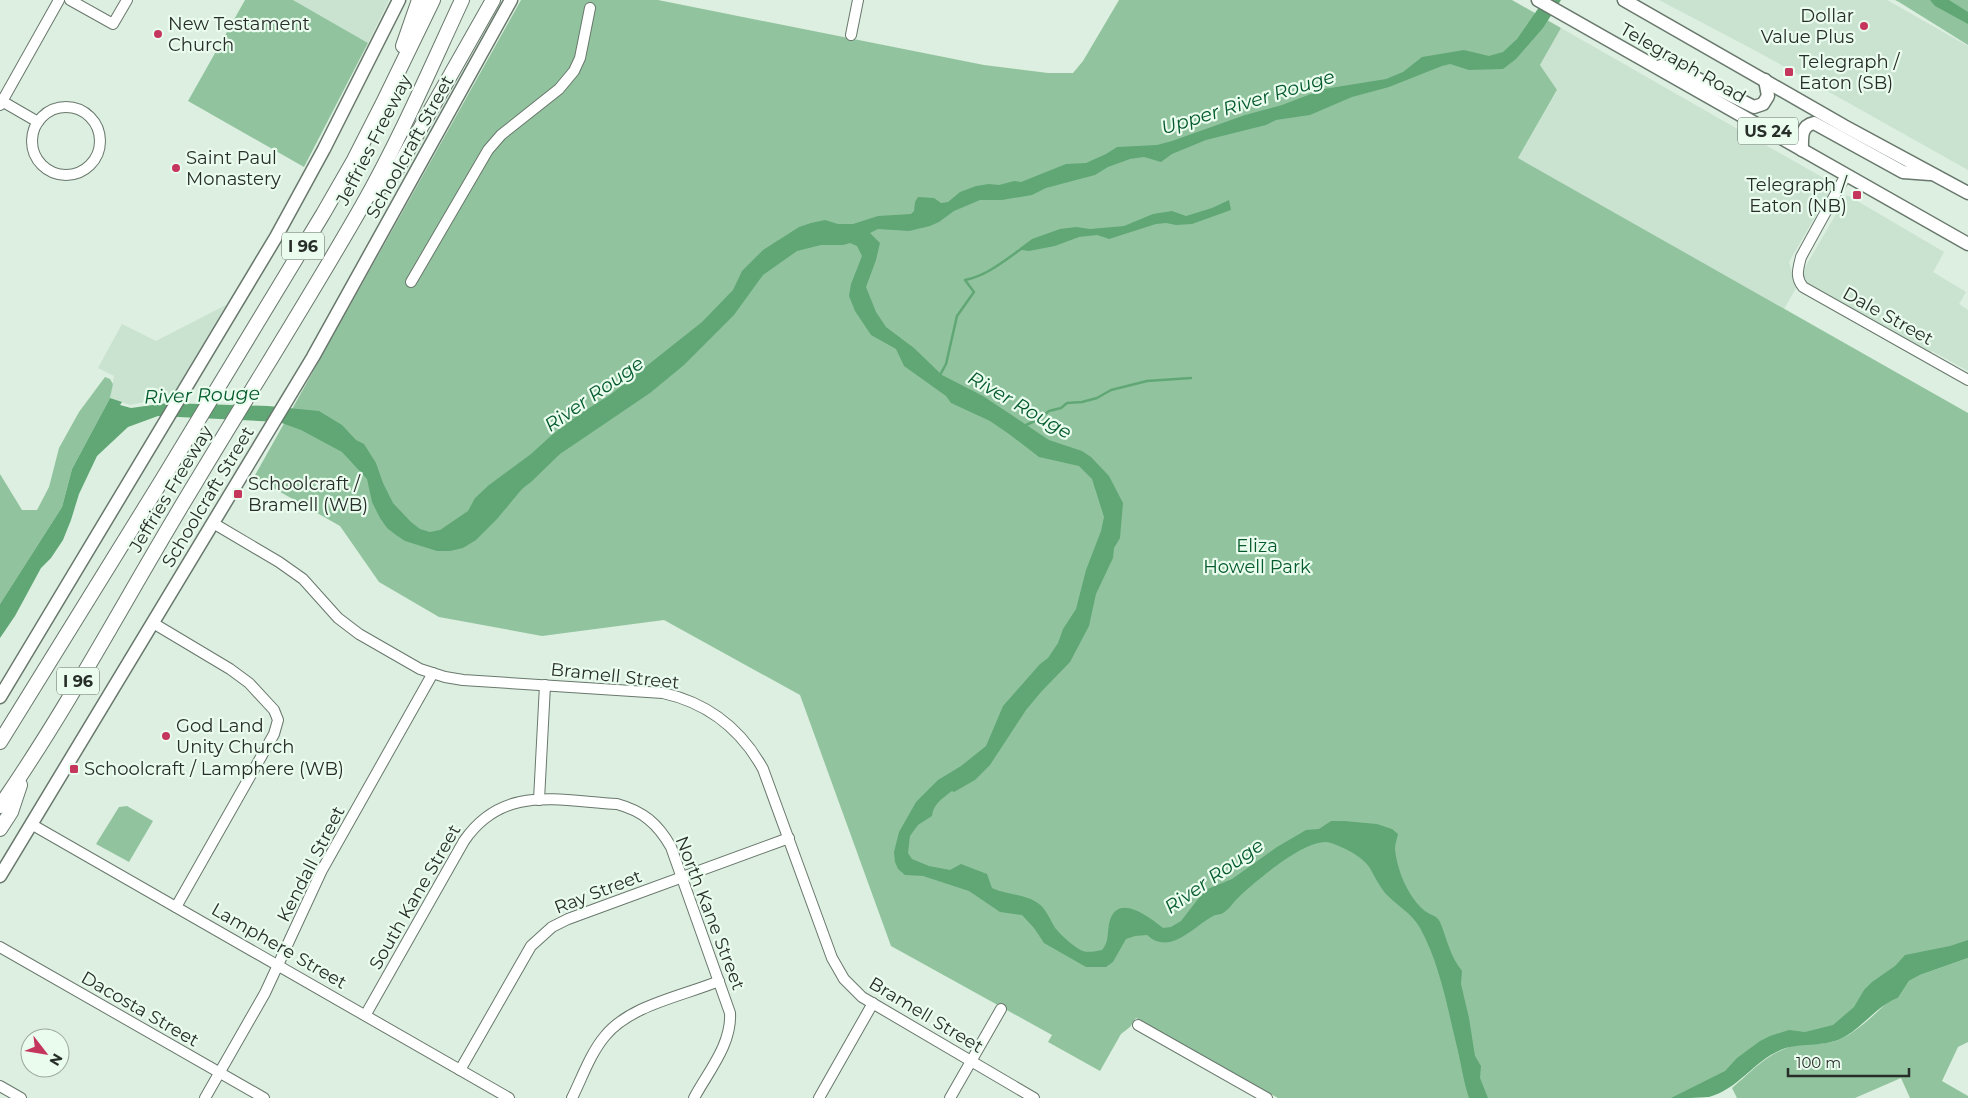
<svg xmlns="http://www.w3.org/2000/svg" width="1968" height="1098" font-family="Montserrat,sans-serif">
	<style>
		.built { fill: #cae2d0 }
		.green { fill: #91c49e }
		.water { fill: #61a775 }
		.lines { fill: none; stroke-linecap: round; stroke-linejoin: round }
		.stream { stroke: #61a775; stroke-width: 2.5 }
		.minor-casing { stroke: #68786c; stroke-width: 12 }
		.major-casing { stroke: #68786c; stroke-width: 15 }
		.highway-casing { stroke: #68786c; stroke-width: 16 }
		.minor { stroke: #fff; stroke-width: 10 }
		.major { stroke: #fff; stroke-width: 12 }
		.highway { stroke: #fff; stroke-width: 14 }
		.poi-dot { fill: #c5365d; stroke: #eafcee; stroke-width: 2 }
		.labels { text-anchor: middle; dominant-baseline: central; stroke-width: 4.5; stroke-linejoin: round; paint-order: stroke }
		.shield { fill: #eafcee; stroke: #626b63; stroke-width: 1 }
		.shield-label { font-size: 16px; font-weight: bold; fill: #272d28 }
		.poi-label { font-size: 18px; fill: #272d28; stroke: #eafcee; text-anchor: start }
		.street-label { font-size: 18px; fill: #272d28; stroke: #eafcee }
		.park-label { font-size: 18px; fill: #065b2c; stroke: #eafcee }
		.water-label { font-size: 19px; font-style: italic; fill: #045a2c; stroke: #eafcee }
	</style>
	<rect width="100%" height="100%" fill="#ddefe0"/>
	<g class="built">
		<path d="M 293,0 L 389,0 L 368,43 Z"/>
		<path d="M 1659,0 L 1887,0 L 1968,46 L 1968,170 L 1758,52 Z"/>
		<path d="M 1561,28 L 1834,184 L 1789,262 L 1796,288 L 1784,309 L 1518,158 L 1557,91 L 1540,65 Z"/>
		<path d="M 1847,195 L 1944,252 L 1933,272 L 1966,292 L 1959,304 L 1968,310 L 1968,371 L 1932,351 L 1930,354 L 1799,278 Z"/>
		<path d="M 226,305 L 169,401 L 150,401 L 130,405 L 110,398 L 114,376 L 98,368 L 122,324 L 156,341 Z"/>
	</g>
	<g class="green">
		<path d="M 245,0 L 293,0 L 368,43 L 304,167 L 188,101 Z"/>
		<path d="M 521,0 L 658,0 L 984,65 L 1048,73 L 1073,73 L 1083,61 L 1119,0 L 1512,0 L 1561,28 L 1540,65 L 1557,90 L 1518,158 L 1968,413 L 1968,947 L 1945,954 L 1848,1022 L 1789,1037 L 1686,1098 L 1278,1098 L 1136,1018 L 1130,1027 L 1121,1034 L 1100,1071 L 1048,1042 L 1052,1035 L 891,946 L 800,695 L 664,620 L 542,636 L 439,617 L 379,582 L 340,526 L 254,477 Z"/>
		<path d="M 1895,0 L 1968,0 L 1968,45 L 1899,2 Z"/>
		<path d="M 105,377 L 110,379 L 113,384 L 110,398 L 72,469 L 62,507 L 0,604 L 0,474 L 22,510 L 37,510 L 49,487 L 59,448 L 79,412 Z"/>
		<path d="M 127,806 L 153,821 L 129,862 L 96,844 L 119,807 Z"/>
		<path d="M 1968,958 L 1968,1042 L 1958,1047 L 1942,1081 L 1968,1096 L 1968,1098 L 1910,1098 L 1901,1078 L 1855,1098 L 1737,1098 L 1732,1088 C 1753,1070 1771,1049 1799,1045 C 1812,1043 1826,1045 1838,1040 C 1855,1034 1876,1013 1890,1000 L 1898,998 L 1909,981 L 1920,975 Z"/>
	</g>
	<g class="water">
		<path d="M 1544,0 L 1561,0 L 1543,28 L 1516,59 L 1503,69 L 1469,70 L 1450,64 L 1442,66 L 1389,87 L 1352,97 L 1310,115 L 1276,120 L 1266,125 L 1206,140 L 1172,154 L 1161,162 L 1144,157 L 1130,159 L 1108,167 L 1095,175 L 1046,188 L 1032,195 L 1002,200 L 980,200 L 954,211 L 939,222 L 930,226 L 909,231 L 878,229 L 870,233 L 880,243 L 876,260 L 866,287 L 876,312 L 886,327 L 914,348 L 942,375 L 983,396 L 1049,440 L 1082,451 L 1091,457 L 1109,476 L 1123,503 L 1120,538 L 1114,548 L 1113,558 L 1096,594 L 1089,626 L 1070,662 L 1041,692 L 1026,710 L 990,765 L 975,780 L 954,792 L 952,791 C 943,798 933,804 932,816 L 918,825 L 910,836 L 908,853 L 912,859 L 929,866 L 950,870 L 961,864 L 987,874 L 992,888 C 1007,895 1027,894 1039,904 C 1045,908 1050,919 1054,926 C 1057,932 1076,949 1083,951 C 1088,953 1097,951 1102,950 C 1109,942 1107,934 1109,924 C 1116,891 1149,917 1163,928 L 1171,927 L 1181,921 L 1205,890 L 1232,879 L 1277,847 L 1306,830 L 1319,829 L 1331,821 L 1344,821 L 1377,824 L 1392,829 L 1398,834 C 1397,839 1395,844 1395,849 C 1397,870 1408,897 1425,911 C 1430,915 1437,915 1440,922 C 1447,939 1450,956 1462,971 L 1461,984 L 1469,1018 L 1475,1056 L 1481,1066 L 1480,1078 L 1488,1098 L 1469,1098 C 1463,1080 1461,1062 1456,1043 C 1447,1005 1439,962 1420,928 C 1412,913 1396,905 1385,893 C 1379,885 1375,878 1371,870 C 1364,857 1345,848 1331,843 C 1309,835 1256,881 1239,897 C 1234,901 1229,910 1223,913 C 1221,915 1216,914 1213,916 C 1193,927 1170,956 1147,935 L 1135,936 L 1126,939 L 1113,962 L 1106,967 L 1086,967 L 1044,943 L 1034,928 L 1022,915 L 1000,912 L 969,891 L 923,876 L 905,875 L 898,869 L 895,862 L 894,852 L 899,832 L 916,802 L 938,780 L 961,766 L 986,746 L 1003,706 L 1040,664 L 1048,658 L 1058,643 L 1063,629 L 1076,609 L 1086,570 L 1101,531 L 1104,517 L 1092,479 L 1079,466 L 1039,457 L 1009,434 L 990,421 L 951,403 L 946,396 L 904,366 L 896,349 L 871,335 L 855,311 L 849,296 L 851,284 L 862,256 L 857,246 L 850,243 L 843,245 L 821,245 L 797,251 L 763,275 L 734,315 L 684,365 L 650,393 L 560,454 L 531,482 L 522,489 L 497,519 L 476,540 L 463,548 L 450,551 L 437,551 L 405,541 L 396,535 L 387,528 L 380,518 L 372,502 L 367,479 L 342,452 L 301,430 L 279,422 L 158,416 L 128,427 L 97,456 L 79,494 L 71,520 L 63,540 L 51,558 L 41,568 L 15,616 L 0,638 L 0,604 L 62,507 L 72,469 L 110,398 L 122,402 L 120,405 L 131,408 L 167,403 L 268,406 L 319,411 L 342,425 L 356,440 L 364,444 L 376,463 L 383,483 L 393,503 L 411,522 L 420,529 L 430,532 L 440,530 L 468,511 L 475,498 L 489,485 L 531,454 L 553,434 L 581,413 L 610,395 L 702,322 L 733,290 L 742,271 L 763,250 L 799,227 L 811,223 L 825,220 L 838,224 L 853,224 L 878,216 L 911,214 L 914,211 L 915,202 L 918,197 L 934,198 L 941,203 L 948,202 L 960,192 L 976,186 L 989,184 L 999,185 L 1014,181 L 1021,182 L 1066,164 L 1086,163 L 1106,154 L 1117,147 L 1157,145 L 1172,141 L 1245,115 L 1282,105 L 1324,89 L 1386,79 L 1403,72 L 1422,57 L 1464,50 L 1489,56 L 1503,52 L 1517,39 Z"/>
		<path d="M 1930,0 L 1949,0 L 1968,12 L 1968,24 L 1935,6 Z"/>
		<path d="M 1229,200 L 1231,210 L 1192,224 L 1176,225 L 1166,223 L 1156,224 L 1109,239 L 1097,235 L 1079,237 L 1055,246 L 1029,251 L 1022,250 L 1020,248 L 1032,239 L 1060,229 L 1076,227 L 1090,229 L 1124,226 L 1153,214 L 1172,211 L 1186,216 L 1212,208 Z"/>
		<path d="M 1968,940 L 1968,958 L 1920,975 L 1909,981 L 1898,998 C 1881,1003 1863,1026 1846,1036 C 1827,1048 1803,1042 1783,1049 C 1754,1060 1739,1089 1709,1097 C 1698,1098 1683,1098 1671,1098 L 1725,1071 L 1737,1058 L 1760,1041 L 1770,1036 L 1789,1030 L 1805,1032 L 1833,1025 L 1854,1007 L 1864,990 L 1872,982 L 1895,966 L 1905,955 L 1950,946 Z"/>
	</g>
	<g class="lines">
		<g class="stream">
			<path d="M 940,375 L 946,364 L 957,316 L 974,292 L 965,280 C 986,276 1004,261 1021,249"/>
			<path d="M 1024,426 L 1039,419 L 1049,411 L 1061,408 L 1067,403 L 1082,402 L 1097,398 L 1111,390 L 1147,381 L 1191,378"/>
		</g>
		<defs>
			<g id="minor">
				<path d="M 70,0 L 113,24 L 127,0"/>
				<path d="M 851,35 L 858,0"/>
				<path d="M 0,100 L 38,122"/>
				<path d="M 0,105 L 59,0"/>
				<circle cx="66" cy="141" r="34"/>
				<path d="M 1846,175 L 1801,257 C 1798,269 1795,277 1803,287 L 1968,380"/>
				<path d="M 411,282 L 488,150 L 501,135 L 559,89 L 574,71 L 580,58 L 590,8"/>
				<path d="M 213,523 L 279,562 L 303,579 L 338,618 L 359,634 L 420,669 L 445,677 L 463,680 L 663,693 C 708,703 741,729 763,769 L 832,958 L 844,979 L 862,997 L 1034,1098"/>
				<path d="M 153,623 L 230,669 L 249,683 L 274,710 L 278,720 L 274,734 L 176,907"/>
				<path d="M 539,800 L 545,685"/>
				<path d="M 31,824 L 509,1098"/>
				<path d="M 0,947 L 264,1098"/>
				<path d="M 366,1014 L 464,841 C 503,784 558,801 617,804 C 643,811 658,824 671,847 L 730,1013 C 732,1044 708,1072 694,1098"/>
				<path d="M 1138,1025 L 1267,1098"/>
				<path d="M 460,1070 L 531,946 L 552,927 L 568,919 L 789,838"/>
				<path d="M 0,1086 L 21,1098"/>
				<path d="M 205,1098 L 265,993 L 322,870 L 433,673"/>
				<path d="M 572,1098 C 582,1078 590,1054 605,1036 C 630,1005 683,996 719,981"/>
				<path d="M 819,1098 L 873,1003"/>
				<path d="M 950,1098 L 1001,1009"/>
			</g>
			<g id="major">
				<path d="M 1538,0 L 1968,244"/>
				<path d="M 1624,0 L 1844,126 L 1968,193"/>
				<path d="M 1661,66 L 1678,69 L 1754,107 L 1763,104 L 1768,96 L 1765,80"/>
				<path d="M 1802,150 C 1802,139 1800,126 1814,123 L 1903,172 L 1930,174"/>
				<path d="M 0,697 L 276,237 L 324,149 L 399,0"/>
				<path d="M 0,876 L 313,357 L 511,0"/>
			</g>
			<g id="highway">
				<path d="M 403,46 L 419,0"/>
				<path d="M 374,194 L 395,173 L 493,0"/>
				<path d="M 0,742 L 162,480 L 323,214 L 354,160 L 384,101 L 433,0"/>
				<path d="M 0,806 C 72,702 130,590 196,482 C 251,390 309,299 362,206 C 400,139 430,69 462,0"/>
				<path d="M 0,829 L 11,812 L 20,785"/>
			</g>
		</defs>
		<use href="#minor" class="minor-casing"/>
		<use href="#major" class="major-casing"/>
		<use href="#highway" class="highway-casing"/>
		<use href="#minor" class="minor"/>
		<use href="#major" class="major"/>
		<use href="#highway" class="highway"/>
	</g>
	<g class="poi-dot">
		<circle cx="1864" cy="26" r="5"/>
		<circle cx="158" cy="34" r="5"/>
		<rect x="1784" y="67" width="10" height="10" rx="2.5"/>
		<circle cx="176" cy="168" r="5"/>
		<rect x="1852" y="190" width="10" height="10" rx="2.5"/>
		<rect x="233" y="489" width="10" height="10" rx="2.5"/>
		<circle cx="166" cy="736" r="5"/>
		<rect x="69" y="764" width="10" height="10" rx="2.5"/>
	</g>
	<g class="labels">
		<g class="shield">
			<rect x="1738" y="117.5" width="60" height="27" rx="4"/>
			<rect x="282" y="232.5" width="42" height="27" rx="4"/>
			<rect x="57" y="667.5" width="42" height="27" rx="4"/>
		</g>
		<g class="shield-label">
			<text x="1768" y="131">US 24</text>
			<text x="303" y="246">I 96</text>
			<text x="78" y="681">I 96</text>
		</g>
		<g class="poi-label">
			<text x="1854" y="16" text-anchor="end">Dollar<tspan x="1854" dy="21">Value Plus</tspan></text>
			<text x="168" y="24">New Testament<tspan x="168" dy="21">Church</tspan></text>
			<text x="1799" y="62">Telegraph /<tspan x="1799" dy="21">Eaton (SB)</tspan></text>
			<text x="186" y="158">Saint Paul<tspan x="186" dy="21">Monastery</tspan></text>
			<text x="1847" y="185" text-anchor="end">Telegraph /<tspan x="1847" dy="21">Eaton (NB)</tspan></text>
			<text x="248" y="484">Schoolcraft /<tspan x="248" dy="21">Bramell (WB)</tspan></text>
			<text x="176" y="726">God Land<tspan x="176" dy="21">Unity Church</tspan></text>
			<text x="84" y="769">Schoolcraft / Lamphere (WB)</text>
		</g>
		<g class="street-label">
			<text transform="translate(1683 63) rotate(30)">Telegraph Road</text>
			<text transform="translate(374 140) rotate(-63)">Jeffries Freeway</text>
			<text transform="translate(410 147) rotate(-61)">Schoolcraft Street</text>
			<text transform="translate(1888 316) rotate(29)">Dale Street</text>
			<text transform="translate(171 489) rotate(-59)">Jeffries Freeway</text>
			<text transform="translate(208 497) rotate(-59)">Schoolcraft Street</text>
			<text transform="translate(615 676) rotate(6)">Bramell Street</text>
			<text transform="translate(311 864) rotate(-63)">Kendall Street</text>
			<text transform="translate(598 892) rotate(-21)">Ray Street</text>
			<text transform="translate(415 897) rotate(-60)">South Kane Street</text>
			<text transform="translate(710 913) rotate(69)">North Kane Street</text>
			<text transform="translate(279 946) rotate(30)">Lamphere Street</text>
			<text transform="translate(140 1009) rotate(30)">Dacosta Street</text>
			<text transform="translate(926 1015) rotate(31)">Bramell Street</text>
		</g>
		<g class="park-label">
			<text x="1257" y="546">Eliza<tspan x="1257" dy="21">Howell Park</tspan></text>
		</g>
		<g class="water-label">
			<text transform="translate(1248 102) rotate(-17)">Upper River Rouge</text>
			<text transform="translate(594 394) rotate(-35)">River Rouge</text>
			<text transform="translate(202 395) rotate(-2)">River Rouge</text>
			<text transform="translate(1020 405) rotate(30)">River Rouge</text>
			<text transform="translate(1214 876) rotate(-35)">River Rouge</text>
		</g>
	</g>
	<g transform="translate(45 1053) rotate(121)"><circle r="24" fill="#eafcee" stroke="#9ca99f"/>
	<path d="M0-4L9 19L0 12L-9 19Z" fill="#c5365d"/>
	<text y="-8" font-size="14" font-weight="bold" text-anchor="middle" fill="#272d28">N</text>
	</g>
	<path d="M1788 1068v8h121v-8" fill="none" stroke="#272d28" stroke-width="2.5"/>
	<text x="1796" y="1068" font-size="15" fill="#272d28" stroke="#eafcee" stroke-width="4" paint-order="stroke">100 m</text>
</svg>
